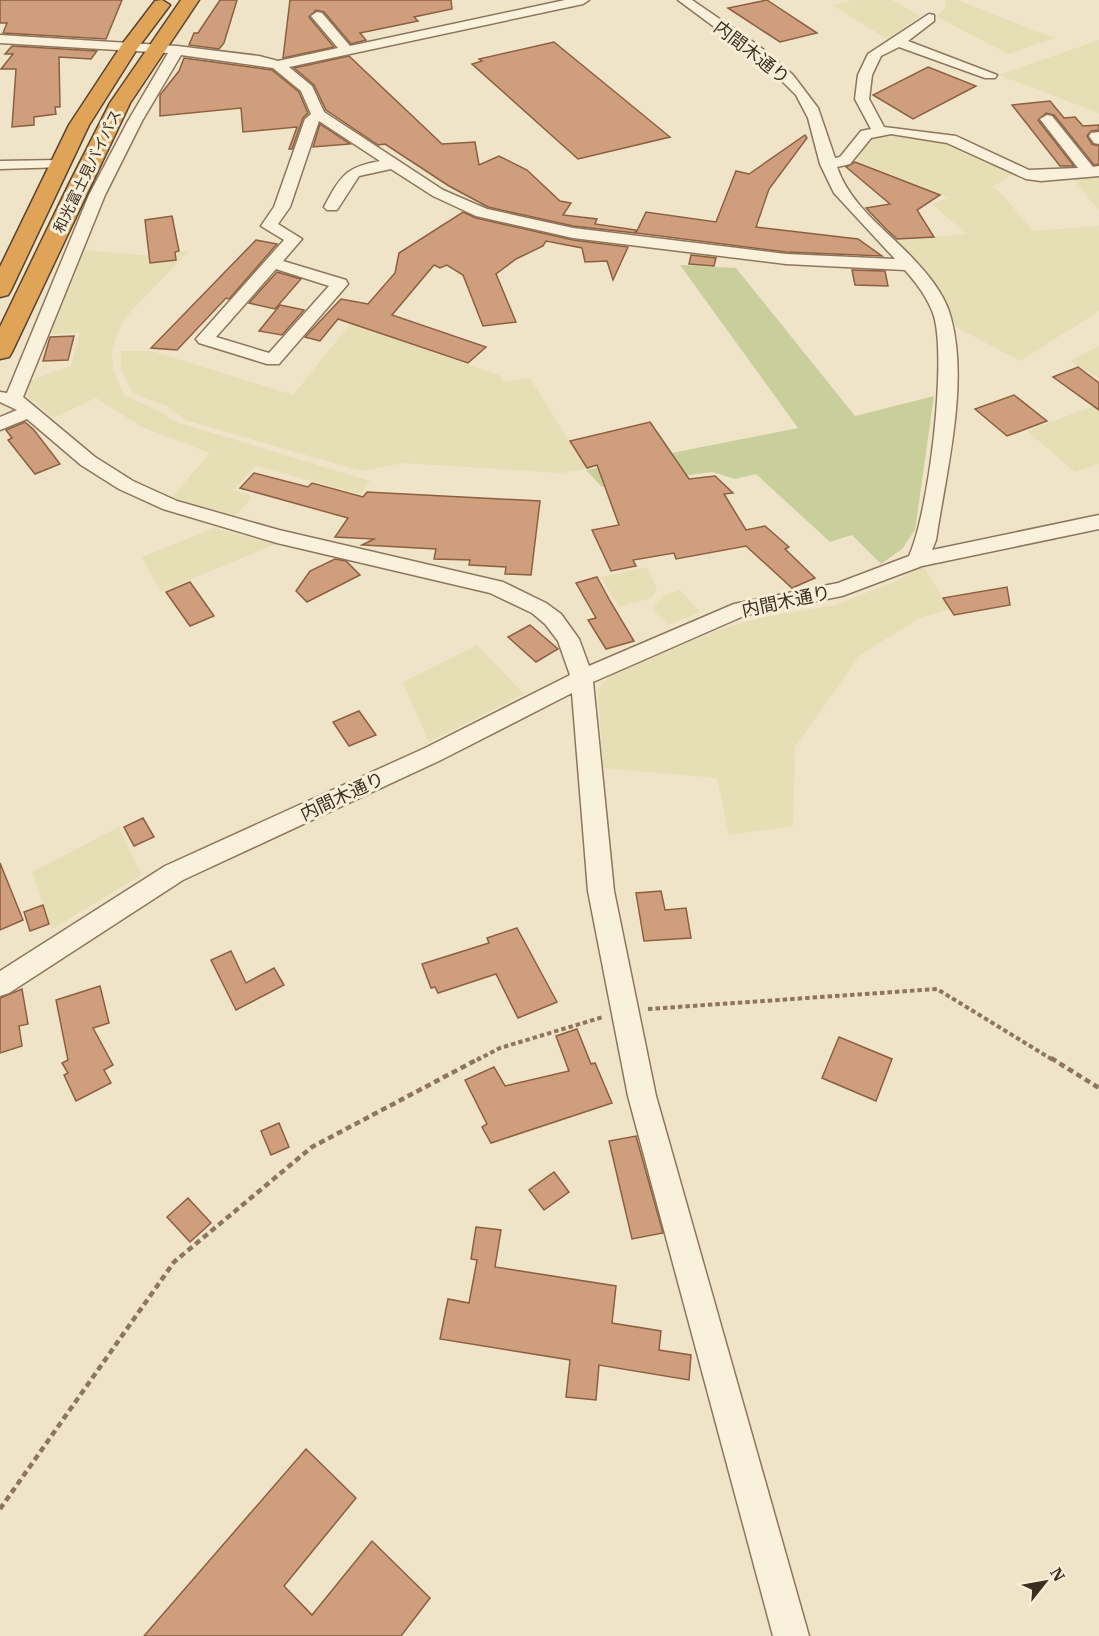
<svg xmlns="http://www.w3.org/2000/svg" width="1099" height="1636" font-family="'IBM Plex Serif','Noto Sans JP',serif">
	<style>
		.farmland { fill: #e6deb5 }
		.green { fill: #c9cf9b }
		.building { fill: #cf9f7d; stroke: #8d5f41; stroke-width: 1.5 }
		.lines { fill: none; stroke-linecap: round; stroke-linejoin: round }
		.minor-casing { stroke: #8d765c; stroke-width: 3 }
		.highway-casing { stroke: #5b4430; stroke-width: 3 }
		.path-far1 { stroke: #8d765c; stroke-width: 4; stroke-dasharray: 4.5 3; stroke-linecap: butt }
		.path { stroke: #8d765c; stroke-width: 4.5; stroke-dasharray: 6 4; stroke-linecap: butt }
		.minor { fill: #faf1dc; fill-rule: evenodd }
		.highway { fill: #e0a458; fill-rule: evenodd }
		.labels { text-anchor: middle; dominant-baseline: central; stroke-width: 6; stroke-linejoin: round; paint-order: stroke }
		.far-street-label { font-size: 15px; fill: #3d2e20; stroke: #f7eed8 }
		.street-label { font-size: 18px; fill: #3d2e20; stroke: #f7eed8 }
	</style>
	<rect width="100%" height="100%" fill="#f0e4c8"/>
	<g class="farmland">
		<path d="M 853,0 L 892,0 L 920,16 L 887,39 L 832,5 Z"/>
		<path d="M 946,0 L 957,0 L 1055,38 L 1009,54 L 937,17 L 945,7 Z"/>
		<path d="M 1099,40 L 1099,113 L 999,75 Z"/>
		<path d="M 884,132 L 943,141 L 1015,173 L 992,187 L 999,191 L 1033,231 L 1099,226 L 1099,311 L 1020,361 L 954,326 L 934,288 L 895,240 L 967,234 L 932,204 L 949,198 L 857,161 L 873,134 Z"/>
		<path d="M 1099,175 L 1099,211 L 1072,177 Z"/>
		<path d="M 85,250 L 151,256 L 189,251 L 123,320 L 112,349 L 113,370 L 124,395 L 161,412 L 176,422 L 370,481 L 361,494 L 256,466 L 233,490 L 250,495 L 250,500 L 235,515 L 183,501 L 172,497 L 210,453 L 142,427 L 96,398 L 53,418 L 23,392 L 28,381 L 71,366 L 80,333 L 50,334 Z"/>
		<path d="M 350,324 L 499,375 L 504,382 L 530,378 L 586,469 L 561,473 L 403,463 L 361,471 L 185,420 L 169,407 L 133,393 L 121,369 L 121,351 L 152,351 L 293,395 Z"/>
		<path d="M 1099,346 L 1099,378 L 1070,361 Z"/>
		<path d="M 1099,404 L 1099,464 L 1075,472 L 1027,431 Z"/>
		<path d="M 215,528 L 275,544 L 161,592 L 142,557 Z"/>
		<path d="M 923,565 L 949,609 L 920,618 L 860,655 L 795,747 L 793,826 L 729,835 L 717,778 L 603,768 L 598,689 L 610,676 L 718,630 L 763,617 L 836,605 L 896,581 Z"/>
		<path d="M 647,567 L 657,589 L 652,598 L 619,607 L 601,577 Z"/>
		<path d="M 680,590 L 700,612 L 668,625 L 652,609 L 663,596 Z"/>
		<path d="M 477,645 L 524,694 L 429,742 L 403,682 Z"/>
		<path d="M 119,827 L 141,875 L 52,929 L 32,872 Z"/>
	</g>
	<path class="green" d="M 680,265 L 736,268 L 855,416 L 934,396 L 915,530 L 902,549 L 881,564 L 852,535 L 830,542 L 756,474 L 735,479 L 712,472 L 602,487 L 586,470 L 798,428 Z"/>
	<g class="building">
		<path d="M 0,0 L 122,0 L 106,39 L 3,33 L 7,23 L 0,23 Z"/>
		<path d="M 220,0 L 237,0 L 224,43 L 219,49 L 189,45 L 194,33 L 198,33 Z"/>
		<path d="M 290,0 L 451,0 L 452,9 L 414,17 L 418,21 L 360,33 L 366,40 L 351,44 L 324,12 L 316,10 L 309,17 L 334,47 L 283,58 Z"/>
		<path d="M 767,0 L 770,2 L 817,33 L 780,42 L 728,8 Z"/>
		<path d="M 554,42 L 587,69 L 670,137 L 578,159 L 472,64 L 482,61 L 479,59 Z"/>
		<path d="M 12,46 L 97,51 L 91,59 L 59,57 L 60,107 L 55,107 L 56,114 L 34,117 L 34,125 L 12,127 L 16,69 L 1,69 L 13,54 L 5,54 Z"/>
		<path d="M 349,56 L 442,144 L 475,142 L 479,165 L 499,156 L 527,170 L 560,201 L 571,203 L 563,215 L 597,219 L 595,224 L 636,230 L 635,233 L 573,226 L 488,207 L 449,186 L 385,144 L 378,145 L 326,110 L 314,85 L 294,68 Z"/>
		<path d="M 184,58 L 272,70 L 299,92 L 308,113 L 303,118 L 292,149 L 289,149 L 297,127 L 243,132 L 241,108 L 160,116 L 160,95 L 179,71 Z"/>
		<path d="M 928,67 L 976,86 L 913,119 L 873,95 Z"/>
		<path d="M 1050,101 L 1064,118 L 1075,117 L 1083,126 L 1099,125 L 1099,130 L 1091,131 L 1087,136 L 1092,144 L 1099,146 L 1099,164 L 1094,165 L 1054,115 L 1046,113 L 1038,120 L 1074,166 L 1060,166 L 1012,105 Z"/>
		<path d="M 320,124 L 350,144 L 313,147 Z"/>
		<path d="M 805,135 L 807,138 L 769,189 L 756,227 L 858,239 L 882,256 L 786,252 L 636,233 L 646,212 L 716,222 L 736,171 L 749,174 Z"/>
		<path d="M 855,162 L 940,195 L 917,210 L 934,237 L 897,239 L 886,229 L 866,208 L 890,204 L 846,167 Z"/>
		<path d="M 463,212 L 476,218 L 573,240 L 628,247 L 613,280 L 607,261 L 585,262 L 582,248 L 546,241 L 543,246 L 516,259 L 496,274 L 516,322 L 483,326 L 463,275 L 447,265 L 440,268 L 434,265 L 392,315 L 486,347 L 468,363 L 338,319 L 320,341 L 305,337 L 341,299 L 368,304 L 395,273 L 399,253 Z"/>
		<path d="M 172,216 L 179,251 L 175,252 L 176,260 L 150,263 L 145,220 Z"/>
		<path d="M 256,240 L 277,244 L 229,299 L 226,298 L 177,350 L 151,348 Z"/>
		<path d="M 691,255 L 716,258 L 714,266 L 689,264 Z"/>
		<path d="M 852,270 L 885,271 L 888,286 L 855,285 Z"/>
		<path d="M 277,272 L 301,279 L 275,309 L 249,303 Z"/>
		<path d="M 280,305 L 304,310 L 282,335 L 259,331 Z"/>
		<path d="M 74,336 L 68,360 L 43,361 L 50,337 Z"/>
		<path d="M 1078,367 L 1099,383 L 1099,410 L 1053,377 Z"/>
		<path d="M 1014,395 L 1047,421 L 1007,436 L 975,409 Z"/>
		<path d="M 25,422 L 34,430 L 60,464 L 35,474 L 8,440 L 12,438 L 6,430 Z"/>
		<path d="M 650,422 L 689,479 L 715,476 L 733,493 L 724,494 L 746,530 L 765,526 L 789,547 L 785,549 L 815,578 L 792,588 L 746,546 L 676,559 L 674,553 L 633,560 L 636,566 L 611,571 L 592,530 L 619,525 L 597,465 L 587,468 L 570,441 Z"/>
		<path d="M 254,473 L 308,487 L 312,483 L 363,497 L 367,492 L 540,501 L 531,575 L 505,574 L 506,567 L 469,565 L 470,560 L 434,559 L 436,549 L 362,545 L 374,539 L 335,537 L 348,518 L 240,488 Z"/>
		<path d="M 335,559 L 346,561 L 360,575 L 307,602 L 296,591 L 310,571 Z"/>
		<path d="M 597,577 L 610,601 L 634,641 L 606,649 L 588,620 L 596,618 L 576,583 Z"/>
		<path d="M 190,582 L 214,616 L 190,626 L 166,592 Z"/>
		<path d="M 1007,587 L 1010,605 L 954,615 L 943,598 Z"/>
		<path d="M 530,625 L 558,649 L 536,662 L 508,637 Z"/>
		<path d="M 359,711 L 376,735 L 349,746 L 333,722 Z"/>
		<path d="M 143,818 L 154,837 L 134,846 L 124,827 Z"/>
		<path d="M 0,863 L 23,920 L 0,930 Z"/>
		<path d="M 661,891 L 665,910 L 686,908 L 691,938 L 644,941 L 636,893 Z"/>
		<path d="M 43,905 L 49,924 L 30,931 L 24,912 Z"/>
		<path d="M 517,928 L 557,1002 L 518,1018 L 496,974 L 438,993 L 435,987 L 431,988 L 422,964 L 489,943 L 487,938 Z"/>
		<path d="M 231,951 L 246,983 L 274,968 L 284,985 L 236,1010 L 211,960 Z"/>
		<path d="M 100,986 L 109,1023 L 93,1028 L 113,1065 L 104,1070 L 111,1083 L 76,1101 L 64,1075 L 68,1073 L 62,1063 L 68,1060 L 56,1000 Z"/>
		<path d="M 22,989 L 28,1024 L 19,1026 L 22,1046 L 0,1053 L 0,998 Z"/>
		<path d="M 577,1029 L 591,1064 L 595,1063 L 612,1103 L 491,1143 L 482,1127 L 487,1124 L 465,1080 L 494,1067 L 505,1086 L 569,1071 L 556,1036 Z"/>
		<path d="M 839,1037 L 892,1059 L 876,1101 L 822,1078 Z"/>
		<path d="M 279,1123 L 289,1147 L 271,1155 L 261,1131 Z"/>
		<path d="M 636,1136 L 663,1233 L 632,1239 L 609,1141 Z"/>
		<path d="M 554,1172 L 569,1192 L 544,1210 L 529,1190 Z"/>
		<path d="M 188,1198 L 211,1223 L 190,1242 L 167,1217 Z"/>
		<path d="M 476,1227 L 501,1230 L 495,1267 L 616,1286 L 612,1323 L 661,1331 L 659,1350 L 691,1355 L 689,1380 L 599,1365 L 596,1400 L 566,1397 L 570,1360 L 440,1339 L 448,1299 L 469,1303 L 477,1260 L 471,1259 Z"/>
		<path d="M 306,1449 L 356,1498 L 284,1586 L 312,1615 L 372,1541 L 430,1598 L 401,1636 L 144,1636 Z"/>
	</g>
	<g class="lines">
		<defs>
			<g id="minor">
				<path d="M 565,0 L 589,0 L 583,4 L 289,67 L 312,86 L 324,112 L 443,190 L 487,209 L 573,228 L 786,254 L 895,259 L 834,193 L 820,164 L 808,118 L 796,95 L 767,66 L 678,0 L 692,0 L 759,46 L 793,75 L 818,108 L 835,158 L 840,157 L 861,131 L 871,129 L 855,99 L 858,75 L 868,54 L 929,14 L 934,15 L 934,21 L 908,41 L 997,75 L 995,78 L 985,78 L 899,47 L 881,56 L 872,75 L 869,99 L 884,127 L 956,136 L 1029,170 L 1078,168 L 1040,119 L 1047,115 L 1052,116 L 1093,167 L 1099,166 L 1099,176 L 1041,181 L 1026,179 L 947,143 L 891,134 L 871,138 L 850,164 L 837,167 C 851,208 891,233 918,264 C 932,279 946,298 951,318 C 969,385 946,472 936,540 L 932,550 L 1099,515 L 1099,529 L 922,566 L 842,596 L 746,615 L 593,682 L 614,891 L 656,1096 L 809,1636 L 773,1636 L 628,1096 L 588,891 L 572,693 L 441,760 L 183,880 L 9,993 L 0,996 L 0,971 L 165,866 L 425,748 L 570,675 L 558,641 L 545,624 L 532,613 L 490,593 L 277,543 L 163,509 L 119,489 L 81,465 L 27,419 L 0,430 L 0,417 L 17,410 L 0,402 L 0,392 L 7,393 L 89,195 L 128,121 L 168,53 L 0,43 L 0,35 L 177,46 L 259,56 L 278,61 L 338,48 L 311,16 L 317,12 L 322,13 L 350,46 ZM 181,55 L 273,68 L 301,91 L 311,114 L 305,119 L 274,207 L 261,226 L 284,240 L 196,339 L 199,343 L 267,364 L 279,364 L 348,284 L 346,280 L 283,261 L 302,239 L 278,224 L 290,207 L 319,121 L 380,161 C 345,167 340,177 324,207 L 327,210 L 337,210 L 359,176 L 391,169 L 433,196 L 476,216 L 573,238 L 786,264 L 905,270 C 917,284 928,298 934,316 C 947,361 929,512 909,556 L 838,583 L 734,604 L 589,666 L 579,639 L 561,614 L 546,603 L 503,582 L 279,530 L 177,501 L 133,481 L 95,457 L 23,397 L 105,195 L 142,121 ZM 276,269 L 329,286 L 269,353 L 216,337 Z"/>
				<path d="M 1099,132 L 1099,144 L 1094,143 L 1089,136 L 1091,133 Z"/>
				<path d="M 60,160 L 67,164 L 65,167 L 0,169 L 0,161 Z"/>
			</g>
			<g id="highway">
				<path d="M 162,0 L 170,5 L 137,49 L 89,125 L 11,290 L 8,295 L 0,297 L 0,267 L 69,125 L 123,43 L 155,1 Z"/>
				<path d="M 181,0 L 199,0 L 130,103 L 12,352 L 9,357 L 0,359 L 0,327 L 69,184 L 110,103 Z"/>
			</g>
		</defs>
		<use href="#minor" class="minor-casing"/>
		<use href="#highway" class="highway-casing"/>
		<g class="path-far1">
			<path d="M 648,1009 L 937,989 L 1053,1060"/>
			<path d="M 477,1060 L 500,1048 L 603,1017"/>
		</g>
		<g class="path">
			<path d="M 1051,1058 L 1099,1088"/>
			<path d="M 0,1509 L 174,1262 L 312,1147 L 480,1058"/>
		</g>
		<use href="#minor" class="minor"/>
		<use href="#highway" class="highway"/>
	</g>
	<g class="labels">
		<g class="far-street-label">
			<text transform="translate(87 171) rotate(-64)">和光富士見バイパス</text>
		</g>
		<g class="street-label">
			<text transform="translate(752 52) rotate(38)">内間木通り</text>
			<text transform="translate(786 601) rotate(-12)">内間木通り</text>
			<text transform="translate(342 796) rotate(-25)">内間木通り</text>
		</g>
	</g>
	<g transform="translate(1045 1582) rotate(59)" stroke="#f7eed8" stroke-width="4.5" paint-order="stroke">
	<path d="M0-4.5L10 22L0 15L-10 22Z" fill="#3d2e20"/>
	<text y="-9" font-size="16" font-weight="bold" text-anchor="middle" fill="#3d2e20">N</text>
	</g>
</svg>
